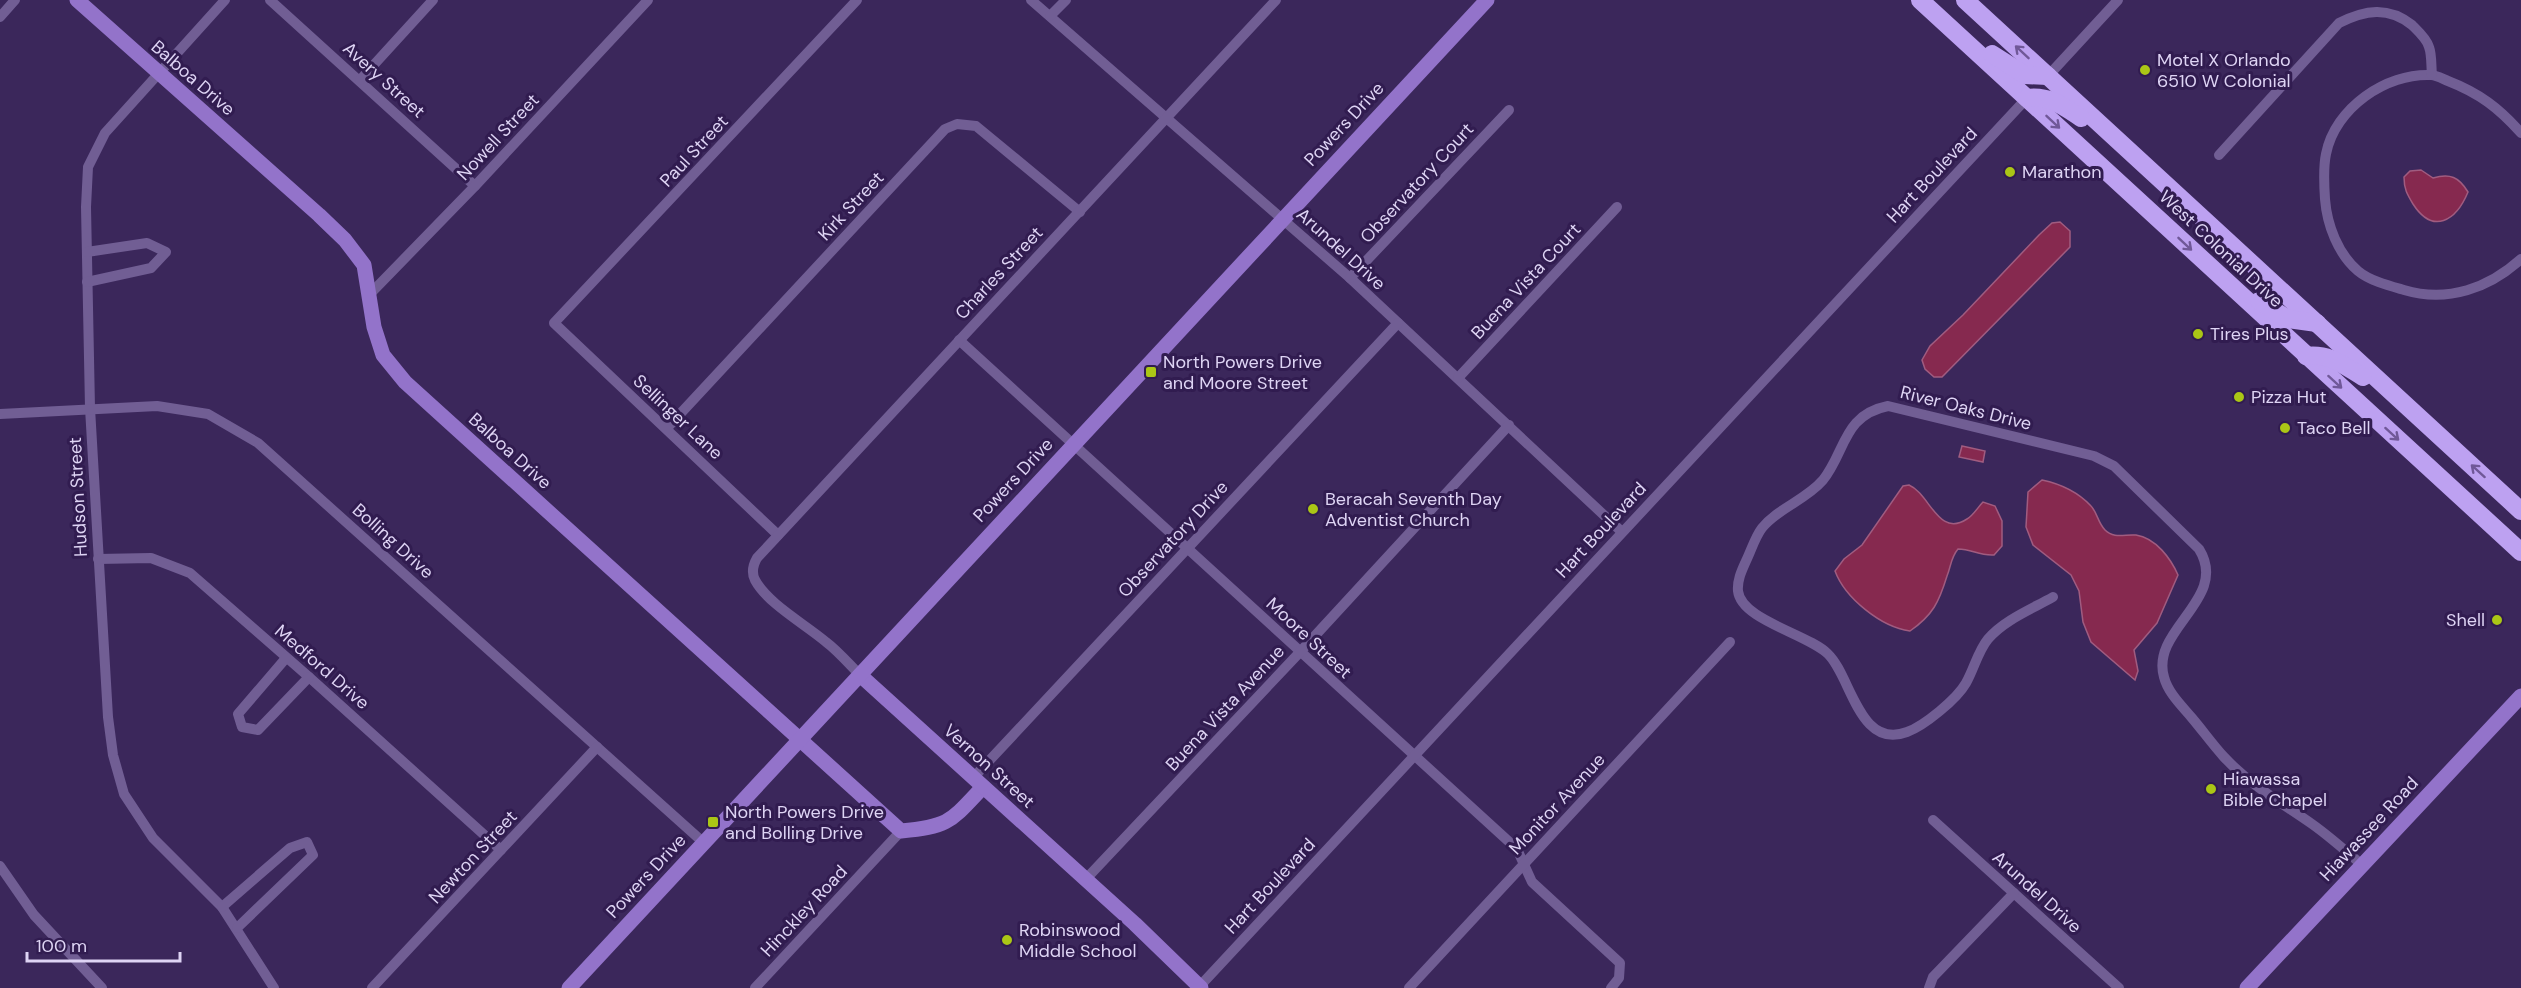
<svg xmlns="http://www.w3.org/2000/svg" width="2521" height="988" font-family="'DM Sans',sans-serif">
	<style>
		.water { fill: #86294f; stroke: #a05c80; stroke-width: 1.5 }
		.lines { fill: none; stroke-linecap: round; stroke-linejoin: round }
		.street { stroke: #715e94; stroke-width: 10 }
		.secondary { stroke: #9373ca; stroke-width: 15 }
		.highway { stroke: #bda1f1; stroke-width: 18 }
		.oneway { stroke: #705898 }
		.poi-dot { fill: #abc616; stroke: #311c50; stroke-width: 2 }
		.labels { text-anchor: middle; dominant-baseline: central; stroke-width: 6; stroke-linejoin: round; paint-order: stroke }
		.poi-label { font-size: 18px; fill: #ded4f4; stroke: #311c50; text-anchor: start }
		.street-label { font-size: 18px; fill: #ded4f4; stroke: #311c50 }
	</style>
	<rect width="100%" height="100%" fill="#3b275b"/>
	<g class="water">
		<path d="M 2421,170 L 2433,178 C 2450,173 2459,177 2468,192 C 2456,221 2433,235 2413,204 C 2407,194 2404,189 2404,177 L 2410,171 Z"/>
		<path d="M 2060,222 L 2070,231 L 2070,247 L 1942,377 L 1934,377 L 1925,369 L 1922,360 L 1930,346 L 1963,315 L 2039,235 L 2052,223 Z"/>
		<path d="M 1962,446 L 1985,451 L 1983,462 L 1959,457 Z"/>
		<path d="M 2042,480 C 2061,484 2077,491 2091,506 C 2097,512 2098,523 2105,530 C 2114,539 2125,534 2136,535 C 2156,538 2171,559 2178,575 L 2157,623 L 2134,650 L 2138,671 L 2135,680 L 2091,642 L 2083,622 L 2079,591 L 2071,575 L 2033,545 L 2026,527 L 2028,492 Z"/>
		<path d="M 1909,485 C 1930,494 1938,538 1967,519 C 1973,516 1978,507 1983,502 L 1995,506 L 2002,521 L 2002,546 L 1994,555 C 1979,556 1972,549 1958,549 C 1951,557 1951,566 1947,576 C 1939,602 1933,615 1910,631 C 1881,627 1845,598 1835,571 L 1844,559 L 1862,545 L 1903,486 Z"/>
	</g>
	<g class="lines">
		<g class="street">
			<path d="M 225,0 L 105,133 L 88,167 L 86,207 L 90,408 L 108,717 L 113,755 L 124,794 L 153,838 L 222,907 L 274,988"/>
			<path d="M 270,0 L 475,186"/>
			<path d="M 1031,0 L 1350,278 L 1622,532"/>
			<path d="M 1050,16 L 1066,0"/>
			<path d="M 0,17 L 15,0"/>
			<path d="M 2048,76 L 2118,0"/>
			<path d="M 360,80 L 433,0"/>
			<path d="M 2521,133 C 2499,108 2479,93 2448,81 C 2443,79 2436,75 2431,75 C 2386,73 2335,108 2326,154 C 2323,168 2324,184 2325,199 C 2327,225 2338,254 2358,271 C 2370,281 2390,286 2404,290 C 2448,303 2489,288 2521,259"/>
			<path d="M 2219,155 L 2339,23 C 2365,10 2388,6 2412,25 C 2418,31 2427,39 2429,47 C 2432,55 2431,66 2432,75"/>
			<path d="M 87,252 L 147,243 L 166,252 L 151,268 L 87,282"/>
			<path d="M 1350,278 L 1509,110"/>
			<path d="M 370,294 L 475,186 L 648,0"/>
			<path d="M 959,340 L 1517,849 L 1532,882 L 1620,963 L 1619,978 L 1611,988"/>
			<path d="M 1458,378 L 1617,207"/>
			<path d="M 0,414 L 157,406 L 208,414 L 258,443 L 704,843"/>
			<path d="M 667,428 L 945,129 L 957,124 L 976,126 L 1080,212"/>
			<path d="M 778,535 L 554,323 L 857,0"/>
			<path d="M 98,559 L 151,558 L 190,573 L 309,677 L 501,850"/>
			<path d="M 2053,597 C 2032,609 2004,620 1988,639 C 1978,651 1974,669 1966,683 C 1957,699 1924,726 1907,732 C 1859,750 1851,676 1828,654 C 1808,634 1741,620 1738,591 C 1737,580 1742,570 1746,561 C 1751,551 1755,537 1762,528 C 1778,508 1806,500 1823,480 C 1846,451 1843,415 1888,406 L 2094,456 L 2114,466 L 2199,549 C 2230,599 2150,629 2164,677 C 2168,693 2182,706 2192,718 C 2203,731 2213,745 2224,757 C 2249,784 2282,803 2312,824 C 2329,836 2346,851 2362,865"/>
			<path d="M 286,658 L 238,714 L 242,727 L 258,730 L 309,677"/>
			<path d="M 860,675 C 849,664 838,651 826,642 C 805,624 768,604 755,580 C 751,572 753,565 757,558 L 1276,0"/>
			<path d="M 973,778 L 1398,323"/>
			<path d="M 1933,820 L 2119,988"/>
			<path d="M 0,866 L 34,915 L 102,988"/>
			<path d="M 1085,880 L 1300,652 L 1509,425"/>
			<path d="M 222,907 L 290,848 L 307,842 L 313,855 L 237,928"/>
			<path d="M 1200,986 L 2027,98"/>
			<path d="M 372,988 L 597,747"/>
			<path d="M 755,988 L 901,831"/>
			<path d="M 1409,988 L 1730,642"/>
			<path d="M 1929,988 L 1933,977 L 2014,893"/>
		</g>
		<g class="secondary">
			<path d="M 77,0 L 319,215 L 345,240 L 364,265 L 374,327 L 383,355 L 405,382 L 901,831 C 950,826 950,822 983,787"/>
			<path d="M 860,675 L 1135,924 L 1201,988"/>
			<path d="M 569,988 L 1487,0"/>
			<path d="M 2247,988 L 2521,696"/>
		</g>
		<g class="highway">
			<path d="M 1920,0 L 2521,552"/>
			<path d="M 1965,0 L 2521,511"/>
			<path d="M 1992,54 L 2025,75 L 2048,76"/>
			<path d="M 2027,98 C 2049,95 2063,106 2081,118"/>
			<path d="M 2259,301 L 2288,319 L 2317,323"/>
			<path d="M 2306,356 C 2329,353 2343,365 2363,377"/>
		</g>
	</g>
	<defs><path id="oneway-shaft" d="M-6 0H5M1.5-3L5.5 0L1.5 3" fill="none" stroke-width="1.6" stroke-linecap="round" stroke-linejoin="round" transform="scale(1.5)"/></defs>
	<g class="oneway">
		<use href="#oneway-shaft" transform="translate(2022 52) rotate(-137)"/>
		<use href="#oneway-shaft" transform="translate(2053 122) rotate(43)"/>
		<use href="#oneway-shaft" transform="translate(2185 244) rotate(43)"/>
		<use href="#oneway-shaft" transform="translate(2335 382) rotate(42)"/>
		<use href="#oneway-shaft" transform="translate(2392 434) rotate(42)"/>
		<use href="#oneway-shaft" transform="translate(2478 471) rotate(-138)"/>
	</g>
	<g class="poi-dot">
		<circle cx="2145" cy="70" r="6"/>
		<circle cx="2010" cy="172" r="6"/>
		<circle cx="2198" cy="334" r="6"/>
		<rect x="1145" y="366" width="12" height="12" rx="3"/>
		<circle cx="2239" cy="397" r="6"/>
		<circle cx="2285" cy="428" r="6"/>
		<circle cx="1313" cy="509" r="6"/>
		<circle cx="2497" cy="620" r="6"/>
		<circle cx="2211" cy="789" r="6"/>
		<rect x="707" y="816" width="12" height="12" rx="3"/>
		<circle cx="1007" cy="940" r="6"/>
	</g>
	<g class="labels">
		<g class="poi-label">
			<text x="2157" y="60">Motel X Orlando<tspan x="2157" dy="21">6510 W Colonial</tspan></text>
			<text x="2022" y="172">Marathon</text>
			<text x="2210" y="334">Tires Plus</text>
			<text x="1163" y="362">North Powers Drive<tspan x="1163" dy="21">and Moore Street</tspan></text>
			<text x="2251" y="397">Pizza Hut</text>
			<text x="2297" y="428">Taco Bell</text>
			<text x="1325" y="499">Beracah Seventh Day<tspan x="1325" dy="21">Adventist Church</tspan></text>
			<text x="2485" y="620" text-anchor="end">Shell</text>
			<text x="2223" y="779">Hiawassa<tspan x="2223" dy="21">Bible Chapel</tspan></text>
			<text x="725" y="812">North Powers Drive<tspan x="725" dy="21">and Bolling Drive</tspan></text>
			<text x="1019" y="930">Robinswood<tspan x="1019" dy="21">Middle School</tspan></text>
		</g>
		<g class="street-label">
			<text transform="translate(193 78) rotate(41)">Balboa Drive</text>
			<text transform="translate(384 80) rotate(42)">Avery Street</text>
			<text transform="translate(1344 124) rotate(-47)">Powers Drive</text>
			<text transform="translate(498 137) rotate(-47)">Nowell Street</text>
			<text transform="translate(694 151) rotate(-47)">Paul Street</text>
			<text transform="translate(1932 175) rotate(-47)">Hart Boulevard</text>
			<text transform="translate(1417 183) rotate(-47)">Observatory Court</text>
			<text transform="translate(851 206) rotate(-47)">Kirk Street</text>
			<text transform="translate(1341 249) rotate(42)">Arundel Drive</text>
			<text transform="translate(2221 249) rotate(43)">West Colonial Drive</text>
			<text transform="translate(999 273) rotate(-47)">Charles Street</text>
			<text transform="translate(1526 281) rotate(-47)">Buena Vista Court</text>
			<text transform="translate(1966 408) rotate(14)">River Oaks Drive</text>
			<text transform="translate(678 417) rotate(43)">Sellinger Lane</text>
			<text transform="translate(510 451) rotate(42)">Balboa Drive</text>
			<text transform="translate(1013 480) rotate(-47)">Powers Drive</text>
			<text transform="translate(78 497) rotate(-93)">Hudson Street</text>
			<text transform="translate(1601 530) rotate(-47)">Hart Boulevard</text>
			<text transform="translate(1173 539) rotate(-47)">Observatory Drive</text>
			<text transform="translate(393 541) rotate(42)">Bolling Drive</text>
			<text transform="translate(1309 638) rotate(43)">Moore Street</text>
			<text transform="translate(322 667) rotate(41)">Medford Drive</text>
			<text transform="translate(1225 708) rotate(-47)">Buena Vista Avenue</text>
			<text transform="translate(989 766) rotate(42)">Vernon Street</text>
			<text transform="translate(1557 804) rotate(-47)">Monitor Avenue</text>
			<text transform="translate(2369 829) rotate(-47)">Hiawassee Road</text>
			<text transform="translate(473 857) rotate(-47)">Newton Street</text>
			<text transform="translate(646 876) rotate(-47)">Powers Drive</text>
			<text transform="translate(1270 886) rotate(-47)">Hart Boulevard</text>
			<text transform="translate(2037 892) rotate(42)">Arundel Drive</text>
			<text transform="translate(804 911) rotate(-47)">Hinckley Road</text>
		</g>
	</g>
	<path d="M27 952v9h153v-9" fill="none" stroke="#ded4f4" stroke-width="3"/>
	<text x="36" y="952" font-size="18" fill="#ded4f4" stroke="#311c50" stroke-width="4.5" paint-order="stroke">100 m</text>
</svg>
